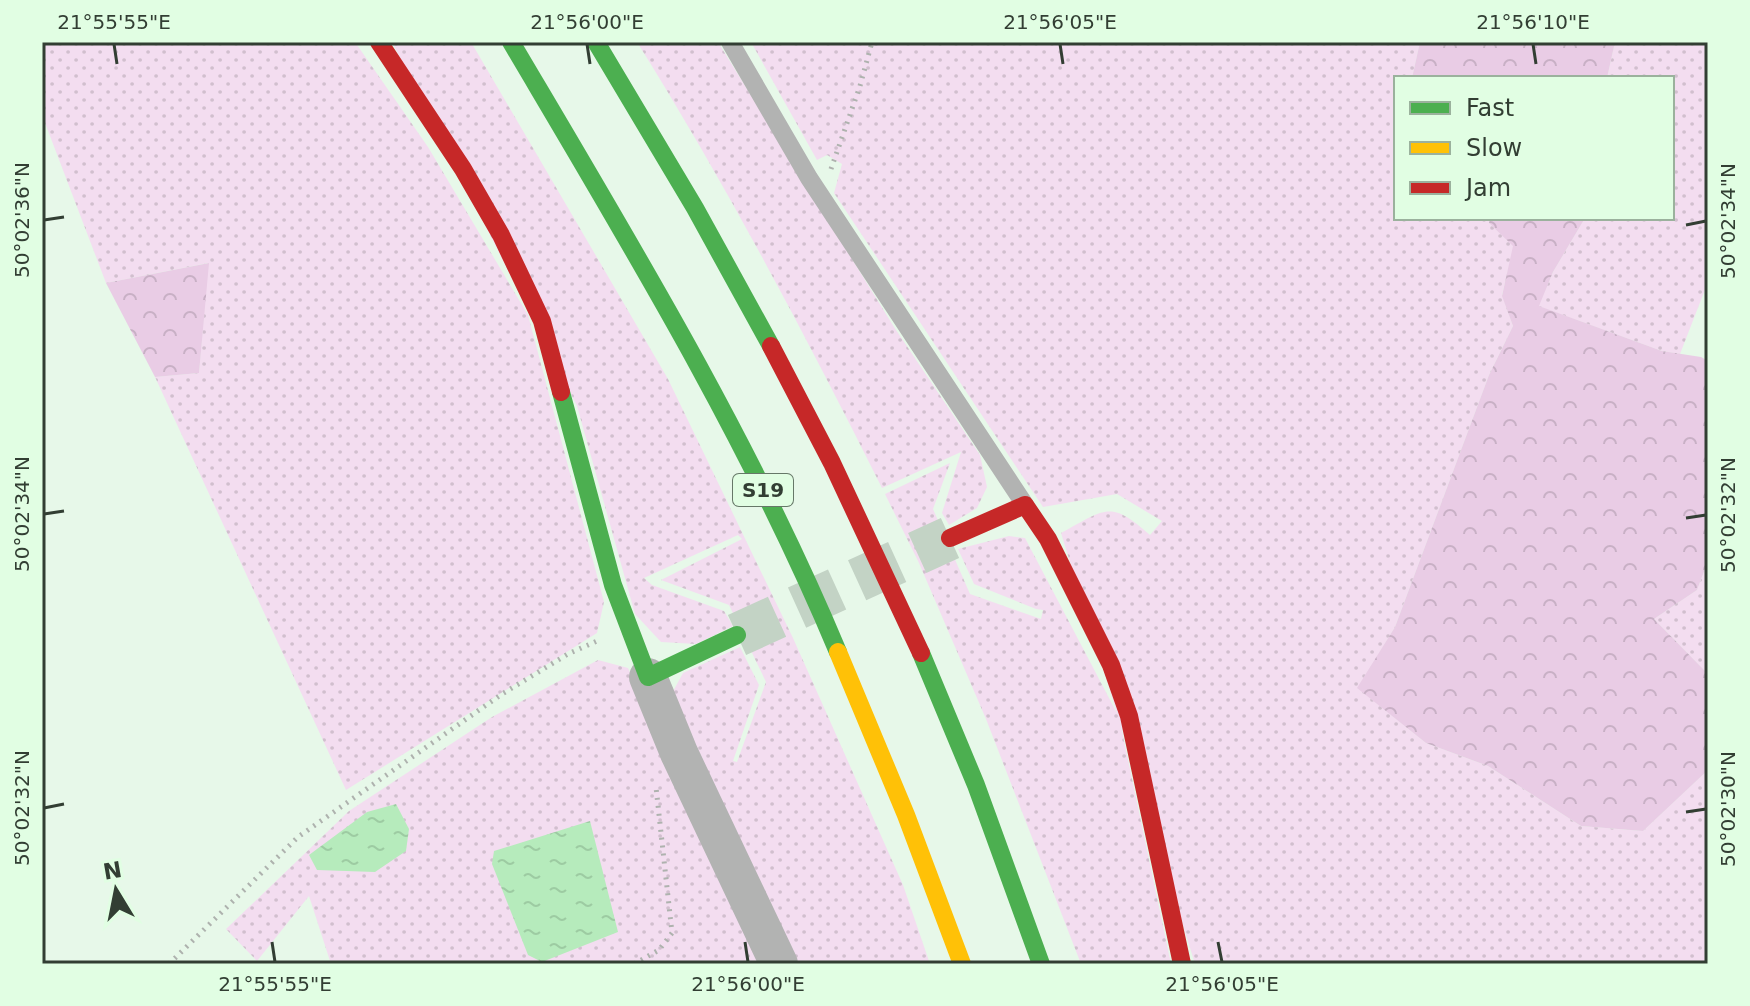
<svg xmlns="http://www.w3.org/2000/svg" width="1750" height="1006" font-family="'DejaVu Sans',sans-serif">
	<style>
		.grass { fill: url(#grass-dots) }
		.forest { fill: url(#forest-crowns) }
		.water { fill: url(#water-ripples) }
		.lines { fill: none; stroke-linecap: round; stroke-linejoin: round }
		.secondary-tunnel { stroke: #c3d3c5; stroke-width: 44; stroke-dasharray: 44 22; stroke-linecap: butt }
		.path { stroke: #aeb2ae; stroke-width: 5; stroke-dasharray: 2 6; stroke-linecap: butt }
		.lane { stroke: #b2b3b2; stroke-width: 18 }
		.street { stroke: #b2b3b2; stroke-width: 38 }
		.fast { stroke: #4caf50; stroke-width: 18 }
		.slow { stroke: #ffc107; stroke-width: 18 }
		.jam { stroke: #c62828; stroke-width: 18 }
		.ticks { fill: none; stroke: #323e33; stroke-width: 3 }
		.labels { text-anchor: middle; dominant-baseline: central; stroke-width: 6; stroke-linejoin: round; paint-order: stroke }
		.shield { fill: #e1fee3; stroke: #667868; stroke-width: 2 }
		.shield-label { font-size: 20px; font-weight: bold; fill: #323e33 }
		.neatline { fill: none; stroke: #323e33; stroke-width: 3 }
		.ticks-label { font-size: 20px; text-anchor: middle; fill: #323e33 }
	</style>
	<defs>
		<pattern id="grass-dots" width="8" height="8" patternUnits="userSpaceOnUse" patternTransform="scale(2)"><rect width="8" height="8" fill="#f3ddf0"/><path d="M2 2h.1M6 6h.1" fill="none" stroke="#d1bfce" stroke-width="1.8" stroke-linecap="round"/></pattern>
		<pattern id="forest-crowns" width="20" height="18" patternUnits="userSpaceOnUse" patternTransform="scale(2)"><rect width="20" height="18" fill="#e9cce5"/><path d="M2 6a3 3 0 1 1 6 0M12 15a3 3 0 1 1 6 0" fill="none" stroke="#c8b0c5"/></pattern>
		<pattern id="water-ripples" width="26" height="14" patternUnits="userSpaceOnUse" patternTransform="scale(2)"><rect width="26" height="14" fill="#b6ebbc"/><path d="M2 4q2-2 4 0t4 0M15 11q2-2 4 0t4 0" fill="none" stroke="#9dcba2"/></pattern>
	</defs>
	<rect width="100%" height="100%" fill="#e7f8e9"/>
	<g class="grass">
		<path d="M 42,42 L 355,42 L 428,147 L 528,315 L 604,602 L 597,633 L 346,790 L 155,377 L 199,373 L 208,263 L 106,283 L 42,115 Z"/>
		<path d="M 392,42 L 471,42 L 668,379 L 793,638 L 903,885 L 930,964 L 793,964 L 671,695 L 683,673 L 740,647 L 759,685 L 733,761 L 737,762 L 766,682 L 729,605 L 661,580 L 742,539 L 738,535 L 644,578 L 652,585 L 724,611 L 733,626 L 696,644 L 661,642 L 635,614 L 577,406 Z"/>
		<path d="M 637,42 L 718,42 L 894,327 L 980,455 L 987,487 L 977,508 L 949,525 L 942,513 L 961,452 L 882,488 C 806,336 727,186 637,42 Z"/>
		<path d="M 751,42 L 1420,42 L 1412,78 L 1396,78 L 1396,218 L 1490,218 L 1489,223 L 1514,246 L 1502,295 L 1513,326 L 1489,375 L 1395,627 L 1358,688 L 1426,743 L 1488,766 L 1581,826 L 1643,831 L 1708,770 L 1708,964 L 1195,964 L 1061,533 C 1105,509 1110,499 1150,535 L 1162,521 L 1117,494 L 1043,507 L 834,193 L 842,164 L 827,155 L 817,160 Z"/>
		<path d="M 1615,42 L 1708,42 L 1708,282 L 1680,354 L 1662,351 L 1538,306 L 1553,272 L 1585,218 L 1672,218 L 1672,78 L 1607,78 Z"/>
		<path d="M 950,463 L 933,509 L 970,594 L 1041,619 L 1043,610 L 1036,609 L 974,584 L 958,549 L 1009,536 L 1025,538 L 1119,717 L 1171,964 L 1081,964 L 986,719 L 919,563 L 885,494 Z"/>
		<path d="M 1708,561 L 1708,674 L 1654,619 L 1697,590 Z"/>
		<path d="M 598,660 L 628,668 L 765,964 L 331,964 L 309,896 L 257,961 L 226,929 L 349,811 L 492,717 Z"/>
	</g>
	<g class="forest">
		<path d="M 1420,42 L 1615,42 L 1607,78 L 1412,78 Z"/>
		<path d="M 1490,218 L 1585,218 L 1553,272 L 1539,306 L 1662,351 L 1701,357 L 1708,361 L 1708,561 L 1697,590 L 1654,619 L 1708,674 L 1708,770 L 1643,831 L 1581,826 L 1488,766 L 1426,743 L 1357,688 L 1395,627 L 1489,375 L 1513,326 L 1502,296 L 1513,246 L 1489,223 Z"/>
		<path d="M 209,263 L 199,373 L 155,377 L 106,283 Z"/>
	</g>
	<g class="water">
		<path d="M 396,804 L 409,829 L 406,851 L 375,872 L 317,870 L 309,855 L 367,812 Z"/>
		<path d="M 590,821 L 618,932 L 542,962 L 528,955 L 492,864 L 494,851 Z"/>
	</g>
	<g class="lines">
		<path class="secondary-tunnel" d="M 737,635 L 950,538"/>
		<g class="path">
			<path d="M 831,169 L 860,86 L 872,42"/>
			<path d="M 169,964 L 298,837 L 502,694 L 568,654 L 597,641"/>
			<path d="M 634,964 L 659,950 L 672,933 L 656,787"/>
		</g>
		<path class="lane" d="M 730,42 L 809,178 L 1025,505"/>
		<path class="street" d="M 648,677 L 679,753 L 779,964"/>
		<g class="fast">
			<path d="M 511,42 C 628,240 749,439 838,652"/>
			<path d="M 596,42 L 695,208 L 771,346"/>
			<path d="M 561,392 L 613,585 L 648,677 L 737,635"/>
			<path d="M 921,653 L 976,785 L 1041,964"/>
		</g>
		<path class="slow" d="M 838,652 L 906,815 L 962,964"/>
		<g class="jam">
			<path d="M 379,42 L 463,169 L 501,235 L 542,321 L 561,392"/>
			<path d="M 771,346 L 832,463 L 921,653"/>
			<path d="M 950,538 L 1025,505 L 1048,539 L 1111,665 L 1129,716 L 1182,964"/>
		</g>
	</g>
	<path class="ticks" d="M 114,44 L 117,64M 587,44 L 590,64M 1060,44 L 1063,64M 1533,44 L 1536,64M 44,220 L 64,217M 1686,225 L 1706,221M 44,514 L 64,511M 1686,518 L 1706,515M 44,808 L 64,804M 1686,812 L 1706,809M 272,942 L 275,962M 745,942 L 748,962M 1218,942 L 1222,962"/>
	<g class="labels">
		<rect class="shield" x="733" y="474" width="60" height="32" rx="6"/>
		<g class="shield-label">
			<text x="763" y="490">S19</text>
		</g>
	</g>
	<rect width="1750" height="1006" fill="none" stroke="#e1fee3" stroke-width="88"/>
	<rect x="1394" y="76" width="280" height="144" fill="#e1fee3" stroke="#9bb19d" stroke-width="2"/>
	<rect x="1410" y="102" width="40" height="12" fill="#4caf50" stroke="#9bb19d" stroke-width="2"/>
	<text x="1466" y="116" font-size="24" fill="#323e33">Fast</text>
	<rect x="1410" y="142" width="40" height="12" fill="#ffc107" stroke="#9bb19d" stroke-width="2"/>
	<text x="1466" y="156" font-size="24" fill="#323e33">Slow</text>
	<rect x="1410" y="182" width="40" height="12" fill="#c62828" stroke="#9bb19d" stroke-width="2"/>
	<text x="1466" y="196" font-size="24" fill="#323e33">Jam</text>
	<g transform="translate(116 890) rotate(350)" stroke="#e1fee3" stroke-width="6" paint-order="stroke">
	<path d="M0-6L14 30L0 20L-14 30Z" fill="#323e33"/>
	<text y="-12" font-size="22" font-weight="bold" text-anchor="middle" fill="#323e33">N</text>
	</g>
	<rect x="44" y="44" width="1662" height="918" class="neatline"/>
	<g class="ticks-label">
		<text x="114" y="29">21°55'55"E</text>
		<text x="587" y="29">21°56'00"E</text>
		<text x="1060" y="29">21°56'05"E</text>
		<text x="1533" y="29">21°56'10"E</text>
		<text transform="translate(22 220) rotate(-90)" y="7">50°02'36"N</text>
		<text transform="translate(1728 221) rotate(-90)" y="7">50°02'34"N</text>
		<text transform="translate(22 514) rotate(-90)" y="7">50°02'34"N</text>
		<text transform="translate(1728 515) rotate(-90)" y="7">50°02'32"N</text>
		<text transform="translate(22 808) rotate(-90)" y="7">50°02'32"N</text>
		<text transform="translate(1728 809) rotate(-90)" y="7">50°02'30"N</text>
		<text x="275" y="991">21°55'55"E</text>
		<text x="748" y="991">21°56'00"E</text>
		<text x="1222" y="991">21°56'05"E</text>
	</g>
</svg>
